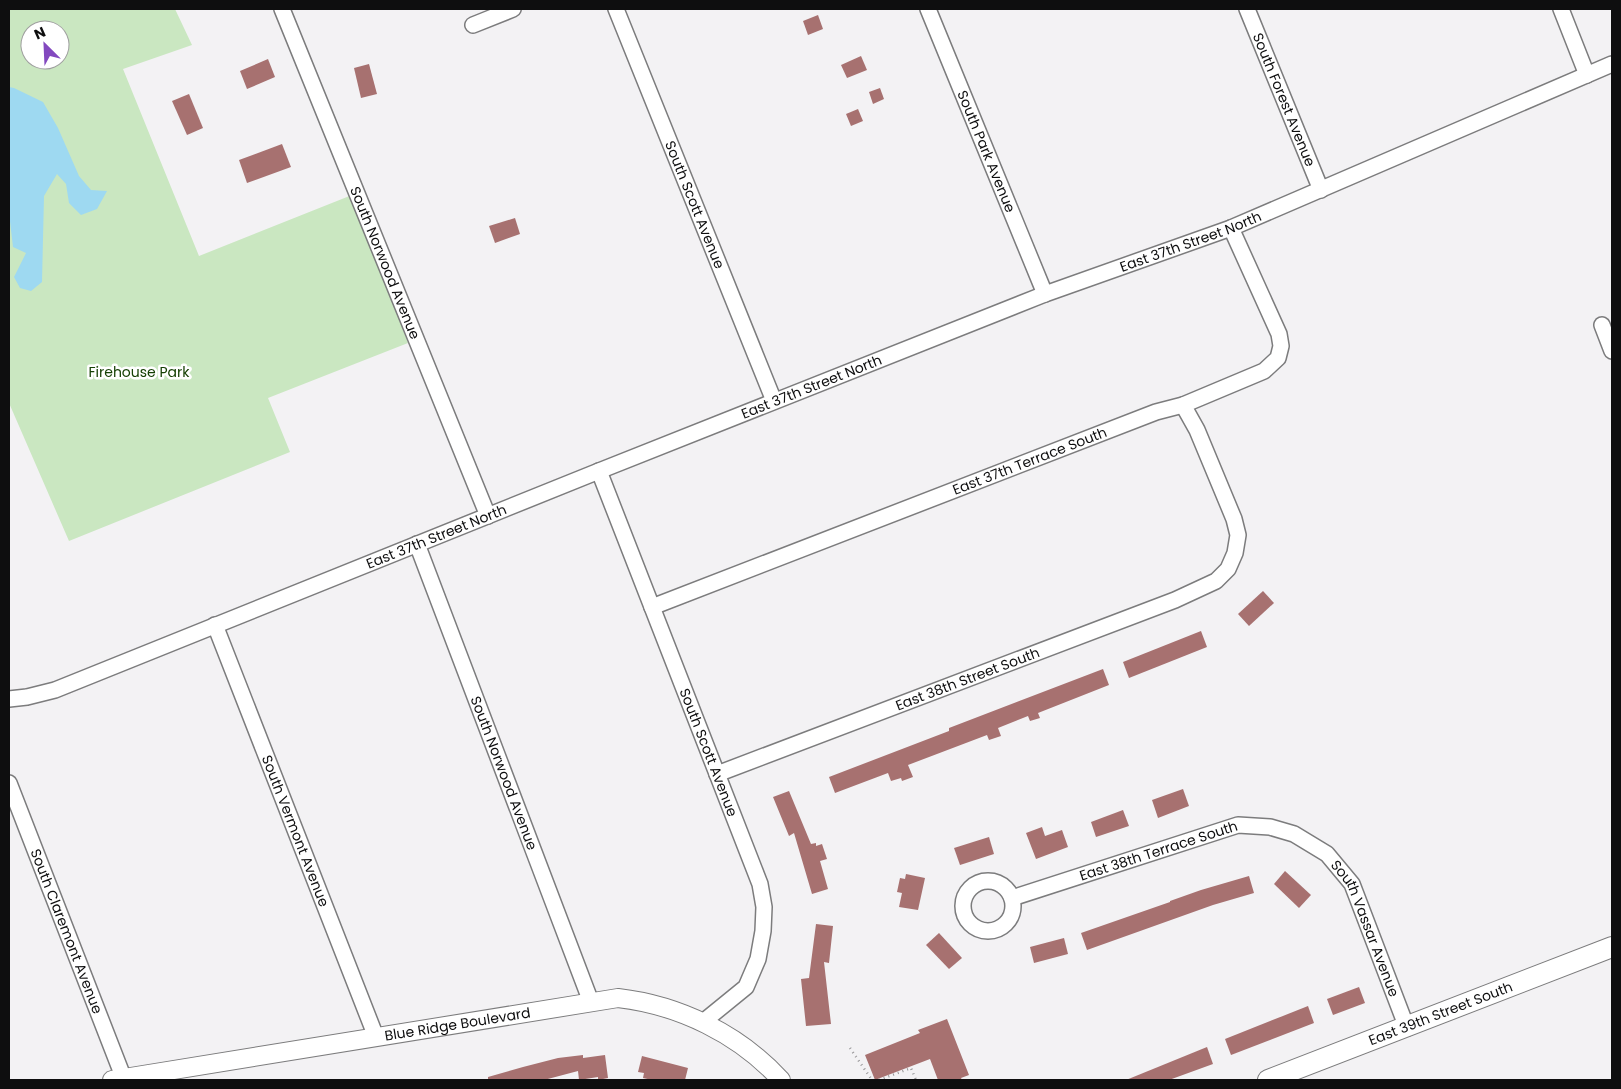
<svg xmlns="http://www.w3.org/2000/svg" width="1621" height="1089" font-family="Poppins,sans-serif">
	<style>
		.green { fill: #cae7c1; fill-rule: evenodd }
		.water { fill: #9ed9f1 }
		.building { fill: #a77170 }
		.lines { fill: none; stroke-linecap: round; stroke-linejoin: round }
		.minor-casing { stroke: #7c7c7d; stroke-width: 18 }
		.tertiary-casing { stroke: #7c7c7d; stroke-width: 20 }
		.secondary-casing { stroke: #7c7c7d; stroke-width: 22 }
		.path { stroke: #969597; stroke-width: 2.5; stroke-dasharray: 1 4; stroke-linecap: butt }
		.minor { stroke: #fff; stroke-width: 15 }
		.tertiary { stroke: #fff; stroke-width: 18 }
		.secondary { stroke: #fff; stroke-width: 20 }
		.labels { text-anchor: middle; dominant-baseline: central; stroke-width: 5; stroke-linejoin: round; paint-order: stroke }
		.street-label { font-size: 14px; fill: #0e0e0f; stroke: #fff }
		.park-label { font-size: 14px; fill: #154004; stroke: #fff }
	</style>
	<rect width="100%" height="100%" fill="#f3f2f4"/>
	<path class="green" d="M 9,9 L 175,9 L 192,45 L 123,69 L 199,256 L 352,195 L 408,343 L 268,398 L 290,452 L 69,541 L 9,403 ZM 30,30 L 60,30 L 60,60 L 30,60 Z"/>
	<path class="water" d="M 9,87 L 14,88 L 43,102 L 58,128 L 79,176 L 91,190 L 107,191 L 97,209 L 81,215 L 69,203 L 66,184 L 57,174 L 44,196 L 42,282 L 31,291 L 20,288 L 14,277 L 26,253 L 13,247 L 9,213 Z"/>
	<g class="building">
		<path d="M 818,15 L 823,29 L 808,35 L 803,21 Z"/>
		<path d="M 861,56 L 867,70 L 847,78 L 841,65 Z"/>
		<path d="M 268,59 L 275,77 L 247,89 L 240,71 Z"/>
		<path d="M 369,64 L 377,94 L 361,98 L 354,68 Z"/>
		<path d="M 880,88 L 884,99 L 873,104 L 869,92 Z"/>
		<path d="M 189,94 L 203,128 L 187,135 L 172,101 Z"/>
		<path d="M 858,109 L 863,121 L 851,126 L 846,114 Z"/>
		<path d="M 282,144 L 291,167 L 247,183 L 239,160 Z"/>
		<path d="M 515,218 L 520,234 L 495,243 L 489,226 Z"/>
		<path d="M 1263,591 L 1274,603 L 1249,626 L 1238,614 Z"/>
		<path d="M 1201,631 L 1207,647 L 1129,678 L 1123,662 Z"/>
		<path d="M 1103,669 L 1109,685 L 1038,713 L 1040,718 L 1030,721 L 1028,716 L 998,728 L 1001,736 L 989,740 L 987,735 L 908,765 L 913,777 L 902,781 L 901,778 L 891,781 L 888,773 L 835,793 L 829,777 L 949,731 L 949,728 Z"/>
		<path d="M 1183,789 L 1189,806 L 1158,818 L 1152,800 Z"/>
		<path d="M 789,791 L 811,844 L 816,843 L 816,846 L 822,844 L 827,859 L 820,861 L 828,889 L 812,894 L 794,833 L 789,836 L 773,797 Z"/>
		<path d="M 1123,810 L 1129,826 L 1096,837 L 1091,822 Z"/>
		<path d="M 1042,827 L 1045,836 L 1062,830 L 1068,847 L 1036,859 L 1026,833 Z"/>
		<path d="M 989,837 L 994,854 L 960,865 L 954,848 Z"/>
		<path d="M 1285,871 L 1311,895 L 1299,908 L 1274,884 Z"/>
		<path d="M 906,874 L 925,878 L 918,910 L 899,907 L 902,893 L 897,892 L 900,878 L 905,879 Z"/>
		<path d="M 1249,876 L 1254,893 L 1213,905 L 1087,950 L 1081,933 L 1170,902 L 1170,901 L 1201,890 Z"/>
		<path d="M 816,924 L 833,926 L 829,963 L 824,962 L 831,1024 L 806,1026 L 801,979 L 809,978 Z"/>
		<path d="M 939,933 L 962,958 L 949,969 L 926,945 Z"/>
		<path d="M 1064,938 L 1068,954 L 1034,963 L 1030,947 Z"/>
		<path d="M 1359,987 L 1365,1003 L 1333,1015 L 1327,999 Z"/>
		<path d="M 1308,1006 L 1314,1023 L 1231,1055 L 1225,1039 Z"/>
		<path d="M 947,1019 L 969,1075 L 961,1078 L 962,1080 L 938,1080 L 930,1059 L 875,1080 L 865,1055 L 920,1033 L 918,1030 Z"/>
		<path d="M 1207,1047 L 1213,1064 L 1169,1080 L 1126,1080 Z"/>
		<path d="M 583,1055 L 583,1058 L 605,1055 L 608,1078 L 598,1080 L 598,1077 L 579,1080 L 578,1071 L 544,1080 L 488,1080 L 488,1077 L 523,1067 L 558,1058 Z"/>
		<path d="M 642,1056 L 688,1068 L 685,1080 L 652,1080 L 643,1078 L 644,1073 L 638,1072 Z"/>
	</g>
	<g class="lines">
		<defs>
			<g id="minor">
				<path id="s1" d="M 282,9 L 488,516"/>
				<path id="s2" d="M 616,9 L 774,401"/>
				<path id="s3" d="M 928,9 L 1045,294"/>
				<path id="s4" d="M 1247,9 L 1321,190"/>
				<path d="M 1561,9 L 1587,75"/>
				<path d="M 473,25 L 513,9"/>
				<path d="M 1602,325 L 1612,351"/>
				<path id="s5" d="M 599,471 L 760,884 L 764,907 L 763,931 L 758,959 L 746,987 L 703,1022"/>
				<path id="s6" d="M 417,544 L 591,1002"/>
				<path id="s7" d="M 652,607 L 1156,412 L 1183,405 L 1264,371 L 1278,358 L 1281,346 L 1279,334 L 1231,228"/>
				<path id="s8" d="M 215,625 L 376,1037"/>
				<path id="s9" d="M 9,699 L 27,697 L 55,690 L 599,471 L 1045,294 L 1231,228 L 1612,64"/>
				<path id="s10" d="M 717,774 L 1175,600 L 1216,581 L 1228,569 L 1235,553 L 1238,535 L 1234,519 L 1197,430 L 1183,405"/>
				<path id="s11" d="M 9,783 L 124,1079"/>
				<circle cx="988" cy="906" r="25"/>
				<path id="s12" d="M 1012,898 L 1238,825 L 1270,827 L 1294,834 L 1327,854 L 1352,884 L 1407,1028"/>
			</g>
			<g id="tertiary">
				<path id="s13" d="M 112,1080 L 618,998 C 679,1005 739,1034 781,1080"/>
			</g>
			<g id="secondary">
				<path id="s14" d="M 1268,1080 L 1612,947"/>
			</g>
		</defs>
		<use href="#minor" class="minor-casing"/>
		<use href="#tertiary" class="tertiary-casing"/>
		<use href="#secondary" class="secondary-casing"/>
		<g class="path">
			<path d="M 850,1048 L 872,1080"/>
			<path d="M 879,1080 L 911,1068 L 916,1080"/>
		</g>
		<use href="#minor" class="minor"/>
		<use href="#tertiary" class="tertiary"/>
		<use href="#secondary" class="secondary"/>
	</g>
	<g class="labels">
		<g class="street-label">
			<text stroke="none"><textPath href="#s4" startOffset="98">South Forest Avenue</textPath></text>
			<text stroke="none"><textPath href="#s3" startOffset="154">South Park Avenue</textPath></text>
			<text stroke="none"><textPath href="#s2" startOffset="211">South Scott Avenue</textPath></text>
			<text stroke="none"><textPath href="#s9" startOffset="1268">East 37th Street North</textPath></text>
			<text stroke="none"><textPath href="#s1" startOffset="274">South Norwood Avenue</textPath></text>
			<text stroke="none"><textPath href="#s9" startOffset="862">East 37th Street North</textPath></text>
			<text stroke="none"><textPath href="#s7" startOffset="405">East 37th Terrace South</textPath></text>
			<text stroke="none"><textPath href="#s9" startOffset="458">East 37th Street North</textPath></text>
			<text stroke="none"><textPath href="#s10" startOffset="268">East 38th Street South</textPath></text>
			<text stroke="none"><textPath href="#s5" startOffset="302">South Scott Avenue</textPath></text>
			<text stroke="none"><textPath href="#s6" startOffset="245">South Norwood Avenue</textPath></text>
			<text stroke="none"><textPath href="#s8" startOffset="221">South Vermont Avenue</textPath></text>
			<text stroke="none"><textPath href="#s12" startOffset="154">East 38th Terrace South</textPath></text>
			<text stroke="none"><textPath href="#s12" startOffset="418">South Vassar Avenue</textPath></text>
			<text stroke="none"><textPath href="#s11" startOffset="159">South Claremont Avenue</textPath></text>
			<text stroke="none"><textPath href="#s14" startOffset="185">East 39th Street South</textPath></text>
			<text stroke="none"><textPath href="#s13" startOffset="350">Blue Ridge Boulevard</textPath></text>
		</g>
		<g class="park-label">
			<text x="139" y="372">Firehouse Park</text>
		</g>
	</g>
	<rect width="1621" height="1089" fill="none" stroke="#0e0e0f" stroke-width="20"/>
	<g transform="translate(45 45) rotate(336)"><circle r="24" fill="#ffffff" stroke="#9f9f9f"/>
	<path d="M0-4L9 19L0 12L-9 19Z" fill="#8349bf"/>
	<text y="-8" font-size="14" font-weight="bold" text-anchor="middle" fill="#0e0e0f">N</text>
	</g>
</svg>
